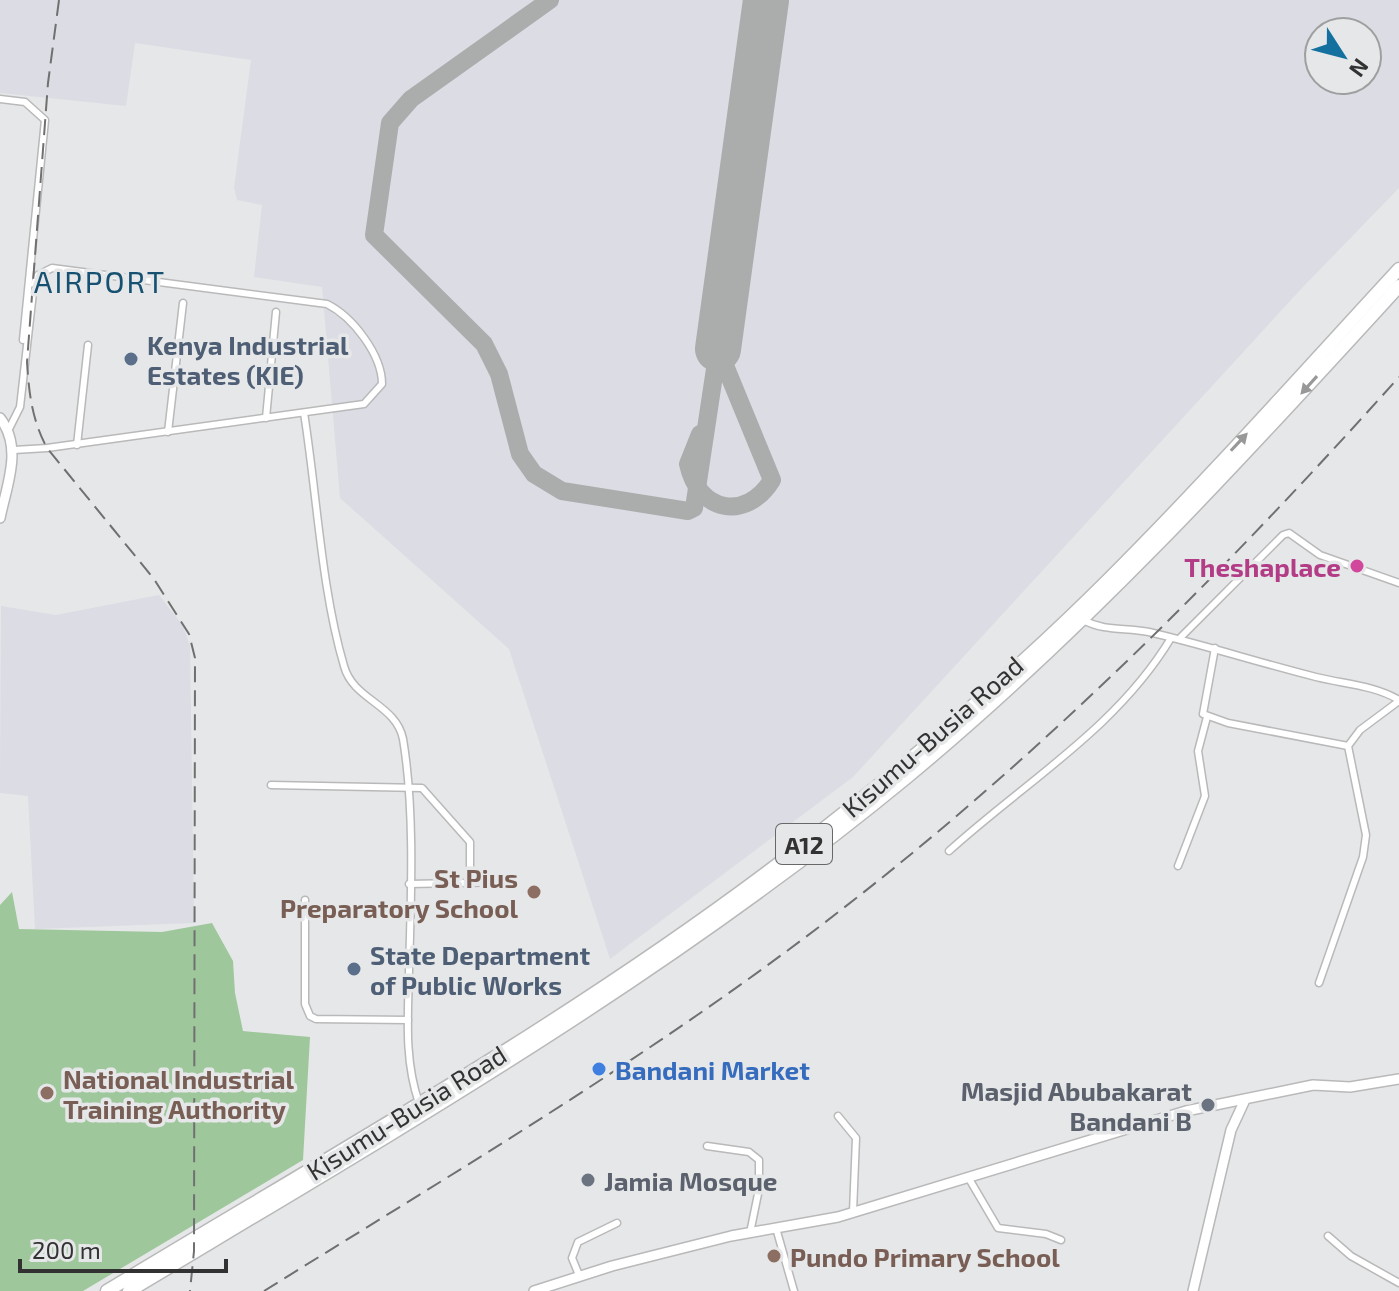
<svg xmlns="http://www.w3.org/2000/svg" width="1399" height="1291" font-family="'Exo 2',sans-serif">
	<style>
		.built { fill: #dbdce4; fill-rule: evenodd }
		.green { fill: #9fc79c }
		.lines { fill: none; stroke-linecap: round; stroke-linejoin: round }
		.taxiway { stroke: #abacac; stroke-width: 18 }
		.runway { stroke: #abacac; stroke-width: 46 }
		.street-casing { stroke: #b9b9ba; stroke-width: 9 }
		.secondary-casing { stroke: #b9b9ba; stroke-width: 12 }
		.highway-casing { stroke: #b9b9ba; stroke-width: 15 }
		.street { stroke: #fff; stroke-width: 6 }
		.secondary { stroke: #fff; stroke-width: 9 }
		.highway { stroke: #fff; stroke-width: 12 }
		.rail { stroke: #707070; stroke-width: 2; stroke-dasharray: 16 8; stroke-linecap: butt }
		.oneway { fill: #989898 }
		.service-dot { fill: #5c6f8a; stroke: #e6e7e8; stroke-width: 3 }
		.hotel-dot { fill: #d1479c; stroke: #e6e7e8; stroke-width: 3 }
		.education-dot { fill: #8d6e63; stroke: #e6e7e8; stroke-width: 3 }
		.shop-dot { fill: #3f7fe0; stroke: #e6e7e8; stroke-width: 3 }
		.worship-dot { fill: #6b7280; stroke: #e6e7e8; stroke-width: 3 }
		.labels { text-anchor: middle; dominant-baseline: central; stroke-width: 7; stroke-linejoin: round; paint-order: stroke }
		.shield { fill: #e6e7e8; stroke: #686869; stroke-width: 2 }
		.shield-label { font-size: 24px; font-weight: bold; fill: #323232 }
		.service-label { font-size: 26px; font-weight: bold; fill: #4e5e75; stroke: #e6e7e8; text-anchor: start }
		.hotel-label { font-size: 26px; font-weight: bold; fill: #b23c85; stroke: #e6e7e8; text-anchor: end }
		.street-label { font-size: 26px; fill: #323232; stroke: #e6e7e8 }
		.education-label { font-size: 26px; font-weight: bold; fill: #785e54; stroke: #e6e7e8; text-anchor: start }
		.shop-label { font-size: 26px; font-weight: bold; fill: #366cbe; stroke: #e6e7e8; text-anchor: start }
		.worship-label { font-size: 26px; font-weight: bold; fill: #5b616d; stroke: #e6e7e8; text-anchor: end }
		.quarter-label { font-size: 30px; letter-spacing: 2px; fill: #165172; stroke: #e6e7e8 }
	</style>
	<rect width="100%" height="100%" fill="#e6e7e8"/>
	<g class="built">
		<path d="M 0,0 L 1399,0 L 1399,188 L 1302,288 L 853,777 L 610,959 L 509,649 L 340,498 L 322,287 L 254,277 L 262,205 L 237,200 L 234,188 L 251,60 L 135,43 L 126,106 L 0,93 ZM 1319,32 L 1367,32 L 1367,80 L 1319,80 Z"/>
		<path d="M 159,595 L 183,626 L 190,646 L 194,923 L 35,929 L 28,796 L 0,793 L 1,606 L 56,615 Z"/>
	</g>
	<path class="green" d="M 12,892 L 19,929 L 162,932 L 212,923 L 233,961 L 235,993 L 243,1031 L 310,1037 L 303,1160 L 83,1291 L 0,1291 L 0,905 Z"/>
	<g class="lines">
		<g class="taxiway">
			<path d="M 550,0 L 411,99 L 390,123 L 374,235 L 484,344 L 499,374 L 520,454 L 534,474 L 562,491 L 688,511 L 694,508 L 718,349"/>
			<path d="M 700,434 L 688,464 C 698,512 746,522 772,480 L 719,351"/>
		</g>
		<path class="runway" d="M 718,349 L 766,0"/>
		<defs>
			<g id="street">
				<path d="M 0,99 L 25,102 L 45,120 L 23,340"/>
				<path d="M 304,413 C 317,494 321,588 344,666 C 353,700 396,704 403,739 C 415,811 411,898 409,971 C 408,1015 404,1060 419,1103"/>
				<path d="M 266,418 L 276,312"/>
				<path d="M 9,429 L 20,407 L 34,284 L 38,275 L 52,268 L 327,304 C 353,317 382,355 382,384 L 364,404 L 47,448 L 14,450"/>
				<path d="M 168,432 L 183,303"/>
				<path d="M 77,445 L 88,345"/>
				<path d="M 1083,620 C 1106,632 1125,627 1149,632 C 1205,645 1260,663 1316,677 C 1344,684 1374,685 1399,700"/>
				<path d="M 1179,639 L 1283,535 L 1289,533 L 1320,555 L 1399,583"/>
				<path d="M 1215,648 L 1203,714 L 1228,723 L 1348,746"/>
				<path d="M 271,785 L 422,788 L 470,842 L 470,883"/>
				<path d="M 949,851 C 1025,782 1117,728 1171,638"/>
				<path d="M 1178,866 L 1205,796 L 1198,751 L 1207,717"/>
				<path d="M 409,884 L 508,882"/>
				<path d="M 305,900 L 305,1004 L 310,1016 L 316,1019 L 408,1020"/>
				<path d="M 1319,983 L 1363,857 L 1366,835 L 1348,746 L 1360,730 L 1399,701"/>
				<path d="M 838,1116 L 856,1138 L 853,1212"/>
				<path d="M 707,1146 L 749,1152 L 759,1160 L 759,1189 L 750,1233"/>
				<path d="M 968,1177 L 998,1228 L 1046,1234 L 1061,1240"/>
				<path d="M 776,1228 L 794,1291"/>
				<path d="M 1328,1236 L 1351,1256 L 1399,1283"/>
				<path d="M 579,1275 L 572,1258 L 578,1242 L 617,1223"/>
			</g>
			<g id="secondary">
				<path d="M 0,418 C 23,448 7,484 0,518"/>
				<path d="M 534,1291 L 612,1266 L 731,1236 L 838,1217 L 1186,1111 L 1313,1085 L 1350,1087 L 1399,1079"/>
				<path d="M 1193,1291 L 1231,1130 L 1244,1102"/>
			</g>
			<g id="highway">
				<path d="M 107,1291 C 340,1150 578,1018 794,852 C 903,768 1011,677 1109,579 C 1209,479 1303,373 1399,269"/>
				<path d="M 129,1291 C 396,1131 666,976 907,777 C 1086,629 1243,457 1399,286"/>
			</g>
		</defs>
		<use href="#street" class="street-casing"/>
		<use href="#secondary" class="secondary-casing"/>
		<use href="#highway" class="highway-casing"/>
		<use href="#street" class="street"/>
		<use href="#secondary" class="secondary"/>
		<use href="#highway" class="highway"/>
		<g class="rail">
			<path d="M 59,0 L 48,83 L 27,362 C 29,394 32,420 47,448 L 154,579 L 189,634 L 195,658 L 194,1251 L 190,1291"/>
			<path d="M 264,1291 C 460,1169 658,1052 841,910 C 1045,752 1227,569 1399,377"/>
		</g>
	</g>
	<defs><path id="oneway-solid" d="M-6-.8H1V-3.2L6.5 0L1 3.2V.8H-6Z" transform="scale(2)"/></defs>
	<g class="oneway">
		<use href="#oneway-solid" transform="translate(1309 385) rotate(132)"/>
		<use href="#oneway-solid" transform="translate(1239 442) rotate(-47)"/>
	</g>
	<g class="service-dot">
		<circle cx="131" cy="359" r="8"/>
		<circle cx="354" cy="969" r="8"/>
	</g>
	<circle class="hotel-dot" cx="1357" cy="566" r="8"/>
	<g class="education-dot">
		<circle cx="534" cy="892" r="8"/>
		<circle cx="47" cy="1093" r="8"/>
		<circle cx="774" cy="1256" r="8"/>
	</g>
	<circle class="shop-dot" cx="599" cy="1069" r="8"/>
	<g class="worship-dot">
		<circle cx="1208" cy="1105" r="8"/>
		<circle cx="588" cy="1180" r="8"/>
	</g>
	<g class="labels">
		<rect class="shield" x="776" y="824" width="56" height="40" rx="6"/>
		<g class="shield-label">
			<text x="804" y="844">A12</text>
		</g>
		<g class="service-label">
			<text x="147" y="344">Kenya Industrial<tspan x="147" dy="30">Estates (KIE)</tspan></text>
			<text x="370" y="954">State Department<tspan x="370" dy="30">of Public Works</tspan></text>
		</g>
		<g class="hotel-label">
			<text x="1341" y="566">Theshaplace</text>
		</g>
		<g class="street-label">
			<text transform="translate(932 736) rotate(-41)">Kisumu-Busia Road</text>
			<text transform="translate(406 1112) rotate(-32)">Kisumu-Busia Road</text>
		</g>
		<g class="education-label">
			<text x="518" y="877" text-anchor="end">St Pius<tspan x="518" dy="30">Preparatory School</tspan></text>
			<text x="63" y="1078">National Industrial<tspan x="63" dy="30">Training Authority</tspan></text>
			<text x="790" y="1256">Pundo Primary School</text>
		</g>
		<g class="shop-label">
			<text x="615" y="1069">Bandani Market</text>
		</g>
		<g class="worship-label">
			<text x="1192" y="1090">Masjid Abubakarat<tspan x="1192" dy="30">Bandani B</tspan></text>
			<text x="604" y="1180" text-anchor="start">Jamia Mosque</text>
		</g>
		<g class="quarter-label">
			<text x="100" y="281">AIRPORT</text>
		</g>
	</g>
	<g transform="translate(1343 56) rotate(126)"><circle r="38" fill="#e6e7e8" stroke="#9e9f9f" stroke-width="2"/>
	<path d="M0-6L14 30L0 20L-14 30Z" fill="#14709f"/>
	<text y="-12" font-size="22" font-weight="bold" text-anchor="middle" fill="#323232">N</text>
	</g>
	<path d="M20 1259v12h206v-12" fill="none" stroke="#323232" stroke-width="4"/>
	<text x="32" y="1259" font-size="24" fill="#323232" stroke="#e6e7e8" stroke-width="6" paint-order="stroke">200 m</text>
</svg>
